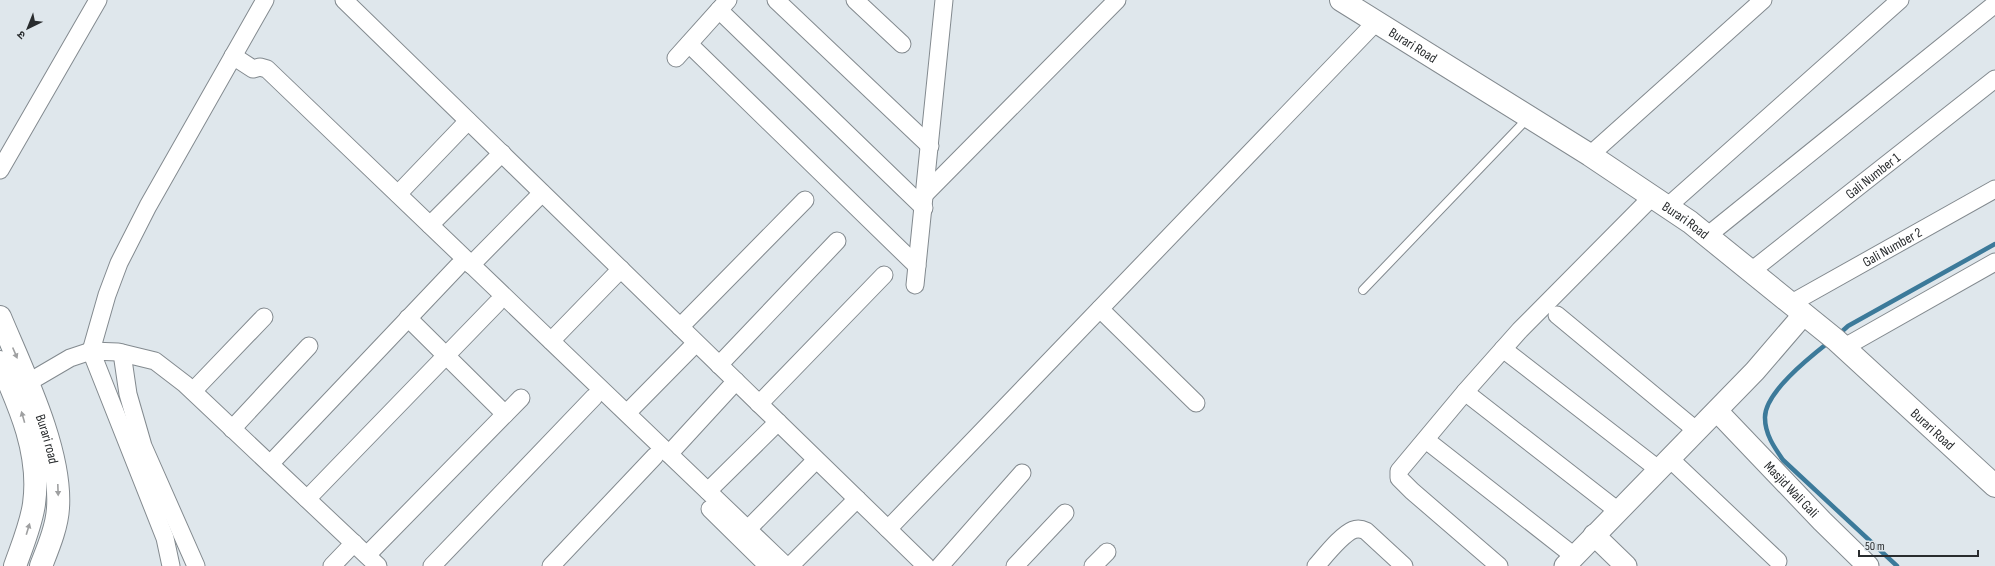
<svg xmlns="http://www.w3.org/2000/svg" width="1995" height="566" font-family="'Sofia Sans Condensed','Noto Sans Devanagari',sans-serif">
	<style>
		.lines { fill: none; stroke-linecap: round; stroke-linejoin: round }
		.stream { stroke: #3c7a9a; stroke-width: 4.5 }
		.service-casing { stroke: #838a8f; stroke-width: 10 }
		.minor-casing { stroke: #838a8f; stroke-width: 19 }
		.tertiary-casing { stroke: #838a8f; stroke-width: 23 }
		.secondary-casing { stroke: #838a8f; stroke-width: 24 }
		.service { stroke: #fff; stroke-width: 8 }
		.minor { stroke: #fff; stroke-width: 17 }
		.tertiary { stroke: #fff; stroke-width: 21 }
		.secondary { stroke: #fff; stroke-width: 22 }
		.oneway { fill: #9fa0a1 }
		.labels { text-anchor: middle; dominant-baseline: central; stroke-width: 4; stroke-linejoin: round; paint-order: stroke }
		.street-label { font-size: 14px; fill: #292c2e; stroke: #dfe7ec }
	</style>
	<rect width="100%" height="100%" fill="#dfe7ec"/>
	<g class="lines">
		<g class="stream">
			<path d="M 1838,335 L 1848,326 L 1995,244"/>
			<path d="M 1829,342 C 1810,357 1764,393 1765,418 C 1765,434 1774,447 1783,460 L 1897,566"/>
		</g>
		<defs>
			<path id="service" d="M 1363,290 L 1528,118"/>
			<g id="minor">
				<path d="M 344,0 L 926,566"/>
				<path d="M 776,0 L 930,146"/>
				<path d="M 855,0 L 902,44"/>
				<path d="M 719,10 L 924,208"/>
				<path d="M 689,44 L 917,266"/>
				<path d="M 233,56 L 253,69 L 260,67 L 267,69 L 786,566"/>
				<path d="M 676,58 L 728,0"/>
				<path d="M 1590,155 L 1763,0"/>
				<path d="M 0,170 L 98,0"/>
				<path d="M 398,194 L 468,121"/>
				<path d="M 925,194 L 1117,0"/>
				<path d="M 1667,207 L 1900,0"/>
				<path d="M 430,225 L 502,153"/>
				<path d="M 1707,236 L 1995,4"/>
				<path d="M 471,265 L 542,193"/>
				<path id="s1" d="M 1750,272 L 1995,79"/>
				<path d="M 915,285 L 944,0"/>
				<path id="s2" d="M 1790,304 L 1995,189"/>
				<path d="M 1100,309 L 1196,403"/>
				<path d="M 1557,315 L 1697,431"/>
				<path d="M 408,318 L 505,414"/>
				<path d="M 680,327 L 805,200"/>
				<path d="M 551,341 L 621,269"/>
				<path d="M 1843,348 L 1995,262"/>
				<path d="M 1503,349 L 1658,469"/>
				<path d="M 122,353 L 128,394 L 143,446 L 196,566"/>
				<path d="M 719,365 L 837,241"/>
				<path d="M 17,389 L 70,358 L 91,351 L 118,352 L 155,361 L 185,384 L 378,566"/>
				<path d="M 193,391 L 264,317"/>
				<path d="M 1465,392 L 1618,511"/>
				<path d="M 759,404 L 884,275"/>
				<path d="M 627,413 L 696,343"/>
				<path d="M 232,429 L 309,346"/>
				<path d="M 1426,440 L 1574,556"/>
				<path d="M 669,454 L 736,381"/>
				<path d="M 1669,458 L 1778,561"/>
				<path d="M 270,464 L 458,266"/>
				<path d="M 708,491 L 778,422"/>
				<path d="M 307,499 L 497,303"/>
				<path d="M 710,509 L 768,566"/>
				<path d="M 748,529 L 816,460"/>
				<path d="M 888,529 L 1376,22"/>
				<path d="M 367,555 L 521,398"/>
				<path d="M 171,566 L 165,538 L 91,351 L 107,295 L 119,263 L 148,206 L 265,0"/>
				<path d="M 332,566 L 354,543"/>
				<path d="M 432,566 L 594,397"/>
				<path d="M 551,566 L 655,456"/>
				<path d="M 790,566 L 857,499"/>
				<path d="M 940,566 L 1022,473"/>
				<path d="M 1015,566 L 1065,513"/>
				<path d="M 1093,566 L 1107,552"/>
				<path d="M 1316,566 C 1325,556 1341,535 1353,530 C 1358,528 1362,529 1366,531 L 1404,566"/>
				<path d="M 1499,566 L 1412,491 L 1399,478 L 1399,471 L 1465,392 L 1520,330 L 1652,197"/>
			</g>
			<g id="tertiary">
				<path id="s3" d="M 1717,411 L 1822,521 L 1868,566"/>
				<path d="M 1594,535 L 1626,566"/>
				<path d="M 1565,566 L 1755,371 L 1804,314"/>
			</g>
			<g id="secondary">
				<path id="s4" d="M 1341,0 L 1590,155 L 1690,222 L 1836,340 L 1995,486"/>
				<path id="s5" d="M 0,317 C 22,370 62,450 58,508 C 57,527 48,548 41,566"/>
				<path d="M 0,362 C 20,407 41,454 34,504 C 31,525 22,546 15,566"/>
			</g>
		</defs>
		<use href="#service" class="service-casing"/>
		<use href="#minor" class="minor-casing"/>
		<use href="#tertiary" class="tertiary-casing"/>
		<use href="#secondary" class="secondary-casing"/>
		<use href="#service" class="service"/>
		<use href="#minor" class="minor"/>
		<use href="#tertiary" class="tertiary"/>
		<use href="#secondary" class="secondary"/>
	</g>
	<defs><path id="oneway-solid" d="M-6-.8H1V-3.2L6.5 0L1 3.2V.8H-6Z"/></defs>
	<g class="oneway">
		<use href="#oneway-solid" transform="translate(15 353) rotate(67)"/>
		<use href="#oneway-solid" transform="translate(23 417) rotate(-106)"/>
		<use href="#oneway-solid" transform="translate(58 490) rotate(88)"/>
		<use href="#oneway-solid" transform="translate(28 529) rotate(-73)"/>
	</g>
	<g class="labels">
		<g class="street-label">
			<text stroke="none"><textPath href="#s4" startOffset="85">Burari Road</textPath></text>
			<text stroke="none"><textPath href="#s1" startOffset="156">Gali Number 1</textPath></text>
			<text stroke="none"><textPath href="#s4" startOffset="409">Burari Road</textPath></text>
			<text stroke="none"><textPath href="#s2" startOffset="117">Gali Number 2</textPath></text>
			<text stroke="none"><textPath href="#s4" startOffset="733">Burari Road</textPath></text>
			<text stroke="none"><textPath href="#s5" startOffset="131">Burari road</textPath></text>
			<text stroke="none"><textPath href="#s3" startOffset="108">Masjid Wali Gali</textPath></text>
		</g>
	</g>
	<g transform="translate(28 28) rotate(223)" stroke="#dfe7ec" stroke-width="3" paint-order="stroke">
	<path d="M0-3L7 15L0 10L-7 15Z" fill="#292c2e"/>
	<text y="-6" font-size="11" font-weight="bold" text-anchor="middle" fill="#292c2e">उ</text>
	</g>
	<path d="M1859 550v6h119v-6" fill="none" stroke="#292c2e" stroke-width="2"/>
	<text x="1865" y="550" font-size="12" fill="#292c2e" stroke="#dfe7ec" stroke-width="3" paint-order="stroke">50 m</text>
</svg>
